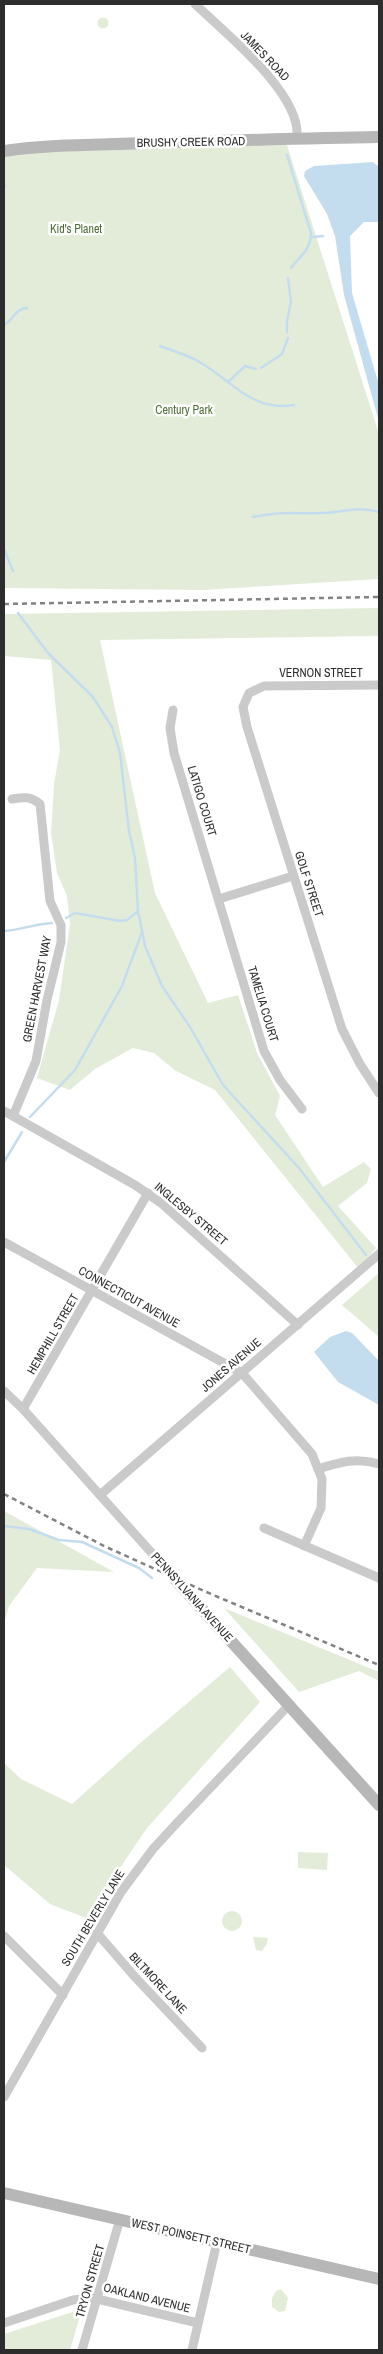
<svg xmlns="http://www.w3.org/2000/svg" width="383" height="2354" font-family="'Archivo Narrow',sans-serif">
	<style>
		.green { fill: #e3ecd9 }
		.water { fill: #c4ddee }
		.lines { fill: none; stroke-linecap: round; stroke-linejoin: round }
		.stream { stroke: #c4ddee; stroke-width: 2.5 }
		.street { stroke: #cacaca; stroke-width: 9 }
		.secondary { stroke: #b7b7b7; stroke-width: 12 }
		.rail { stroke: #828282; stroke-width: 2.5; stroke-dasharray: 5 4; stroke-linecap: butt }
		.labels { text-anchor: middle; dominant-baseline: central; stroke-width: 5; stroke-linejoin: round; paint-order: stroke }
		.street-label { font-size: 12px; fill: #2d2d2d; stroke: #fff }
		.park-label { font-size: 12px; fill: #4f6d37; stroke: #fff }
	</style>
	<rect width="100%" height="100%" fill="#fff"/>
	<g class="green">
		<circle cx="103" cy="23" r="5.5"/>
		<path d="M 287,145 L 379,434 L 379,579 L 204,590 L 4,588 L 4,156 L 73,149 Z"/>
		<path d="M 379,608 L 379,636 L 100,640 L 155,893 L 208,1003 L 238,995 L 257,1053 L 280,1096 L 275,1115 L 323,1187 L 364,1162 L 371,1169 L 367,1183 L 338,1206 L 376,1248 L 359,1269 L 215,1090 L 176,1071 L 154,1053 L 133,1048 L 95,1069 L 70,1090 L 37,1078 L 59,1000 L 70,924 L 67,896 L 57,873 L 51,833 L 54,784 L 60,750 L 51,660 L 4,656 L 4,614 Z"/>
		<path d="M 379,1273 L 379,1337 L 342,1305 Z"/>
		<path d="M 4,1511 L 114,1572 L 37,1568 L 9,1606 L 4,1623 Z"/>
		<path d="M 224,1608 L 379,1672 L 379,1681 L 359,1671 L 299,1692 Z"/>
		<path d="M 230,1667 L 260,1702 L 147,1828 L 86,1918 L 50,1904 L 4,1865 L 4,1763 L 21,1779 L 72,1804 L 138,1745 Z"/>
		<path d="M 298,1852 L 328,1853 L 327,1870 L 298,1868 Z"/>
		<circle cx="232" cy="1921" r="10"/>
		<path d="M 253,1937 L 268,1938 L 267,1944 L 262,1951 L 256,1950 Z"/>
		<path d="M 281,2289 L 288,2298 L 285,2311 L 279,2312 L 272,2307 L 272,2298 L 276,2291 Z"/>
		<path d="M 82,2309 L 70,2350 L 4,2350 L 4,2334 Z"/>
	</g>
	<g class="water">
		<path d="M 373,162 L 379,167 L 379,222 L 364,222 L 350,236 L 352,293 L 379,385 L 379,422 L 344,295 L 335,236 L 327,214 L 304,176 L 305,171 L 314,166 Z"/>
		<path d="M 346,1331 L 352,1333 L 379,1361 L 379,1405 L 338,1382 L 314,1352 L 330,1337 Z"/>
	</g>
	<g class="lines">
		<g class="stream">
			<path d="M 287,155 L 311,233 C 311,250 300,256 291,268"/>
			<path d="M 4,186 L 5,186"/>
			<path d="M 312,237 L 323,236"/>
			<path d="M 4,325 C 13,320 16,308 27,308"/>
			<path d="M 287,332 L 287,321 L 291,302 L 288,278"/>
			<path d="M 160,346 C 171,350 184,354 196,360 C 229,377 251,413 294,405"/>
			<path d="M 261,368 L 282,354 L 288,338"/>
			<path d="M 228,382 L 245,366 L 256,369"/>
			<path d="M 253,517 C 280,511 296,514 322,513 C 346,513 353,505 379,512"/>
			<path d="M 4,549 L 13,571"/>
			<path d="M 18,613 L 48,653 L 93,697 L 112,727 L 120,753 L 129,831 L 135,858 L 138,911 L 145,946 L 162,986 L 190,1027 L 223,1085 L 299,1168 L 366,1255"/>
			<path d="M 66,918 L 75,913 L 120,921 L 127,920 L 138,911"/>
			<path d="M 4,931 C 20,930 35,924 52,923"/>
			<path d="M 30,1117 L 75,1070 L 122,986 L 142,932"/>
			<path d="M 4,1162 L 22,1132"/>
			<path d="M 379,1270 L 379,1271"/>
			<path d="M 4,1526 L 29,1529 L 59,1540 L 82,1542 L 139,1568 L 152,1578"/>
		</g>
		<g class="street">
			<path d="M 195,4 C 225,33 301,93 297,137"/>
			<path d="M 379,685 L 264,686 L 249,693 L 243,707 L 247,727 L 342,1029 L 360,1064 L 379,1093"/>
			<path d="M 173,710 L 170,728 L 174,753 L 264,1051 L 280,1080 L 302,1109"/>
			<path d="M 12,799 C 24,797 30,796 40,804 L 50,901 L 61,925 L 61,942 L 47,1000 L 36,1061 L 13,1116"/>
			<path d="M 219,899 L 293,876"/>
			<path d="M 4,1111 L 135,1185 L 161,1203 L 298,1325"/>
			<path d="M 4,1242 L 242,1373 L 312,1454 L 322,1479 L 321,1508 L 304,1546"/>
			<path d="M 4,1391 L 23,1409 L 175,1579"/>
			<path d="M 23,1409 L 148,1193"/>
			<path d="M 318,1469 C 340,1462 357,1457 379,1464"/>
			<path d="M 100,1495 L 379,1254"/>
			<path d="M 264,1528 L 379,1578"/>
			<path d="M 97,1933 L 135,1977 L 202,2048"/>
			<path d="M 4,1936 L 63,1995"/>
			<path d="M 4,2097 L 121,1892 L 153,1849 L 175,1825 L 290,1704"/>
			<path d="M 4,2323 L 73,2300 L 93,2298 L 198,2323"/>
			<path d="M 82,2350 L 120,2219"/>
			<path d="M 192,2350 L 217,2242"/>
		</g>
		<g class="secondary">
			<path d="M 4,151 C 51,144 100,145 148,143 C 225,141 302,138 379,137"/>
			<path d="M 175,1579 L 379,1805"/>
			<path d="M 4,2193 L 379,2279"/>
		</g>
		<g class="rail">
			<path d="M 4,604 L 379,597"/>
			<path d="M 4,1494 L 104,1546 L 204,1591 L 379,1665"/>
		</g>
	</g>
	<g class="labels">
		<g class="street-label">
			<text transform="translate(265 56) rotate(46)">JAMES ROAD</text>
			<text transform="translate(191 142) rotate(-1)">BRUSHY CREEK ROAD</text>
			<text x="321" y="673">VERNON STREET</text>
			<text transform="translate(202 801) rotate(73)">LATIGO COURT</text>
			<text transform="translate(309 884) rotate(72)">GOLF STREET</text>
			<text transform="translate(37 989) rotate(-79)">GREEN HARVEST WAY</text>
			<text transform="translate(263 1004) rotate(73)">TAMELIA COURT</text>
			<text transform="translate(191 1214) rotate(40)">INGLESBY STREET</text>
			<text transform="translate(129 1297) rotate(29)">CONNECTICUT AVENUE</text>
			<text transform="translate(53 1334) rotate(-60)">HEMPHILL STREET</text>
			<text transform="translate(231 1365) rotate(-41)">JONES AVENUE</text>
			<text transform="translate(192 1597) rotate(48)">PENNSYLVANIA AVENUE</text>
			<text transform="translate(93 1918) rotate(-59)">SOUTH BEVERLY LANE</text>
			<text transform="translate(158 1983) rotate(47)">BILTMORE LANE</text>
			<text transform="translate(191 2236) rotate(13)">WEST POINSETT STREET</text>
			<text transform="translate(90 2281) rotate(-74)">TRYON STREET</text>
			<text transform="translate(147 2298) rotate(14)">OAKLAND AVENUE</text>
		</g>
		<g class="park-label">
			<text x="76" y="229">Kid's Planet</text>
			<text x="184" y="410">Century Park</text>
		</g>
	</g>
	<rect width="383" height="2354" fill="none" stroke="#2d2d2d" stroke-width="10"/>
</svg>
